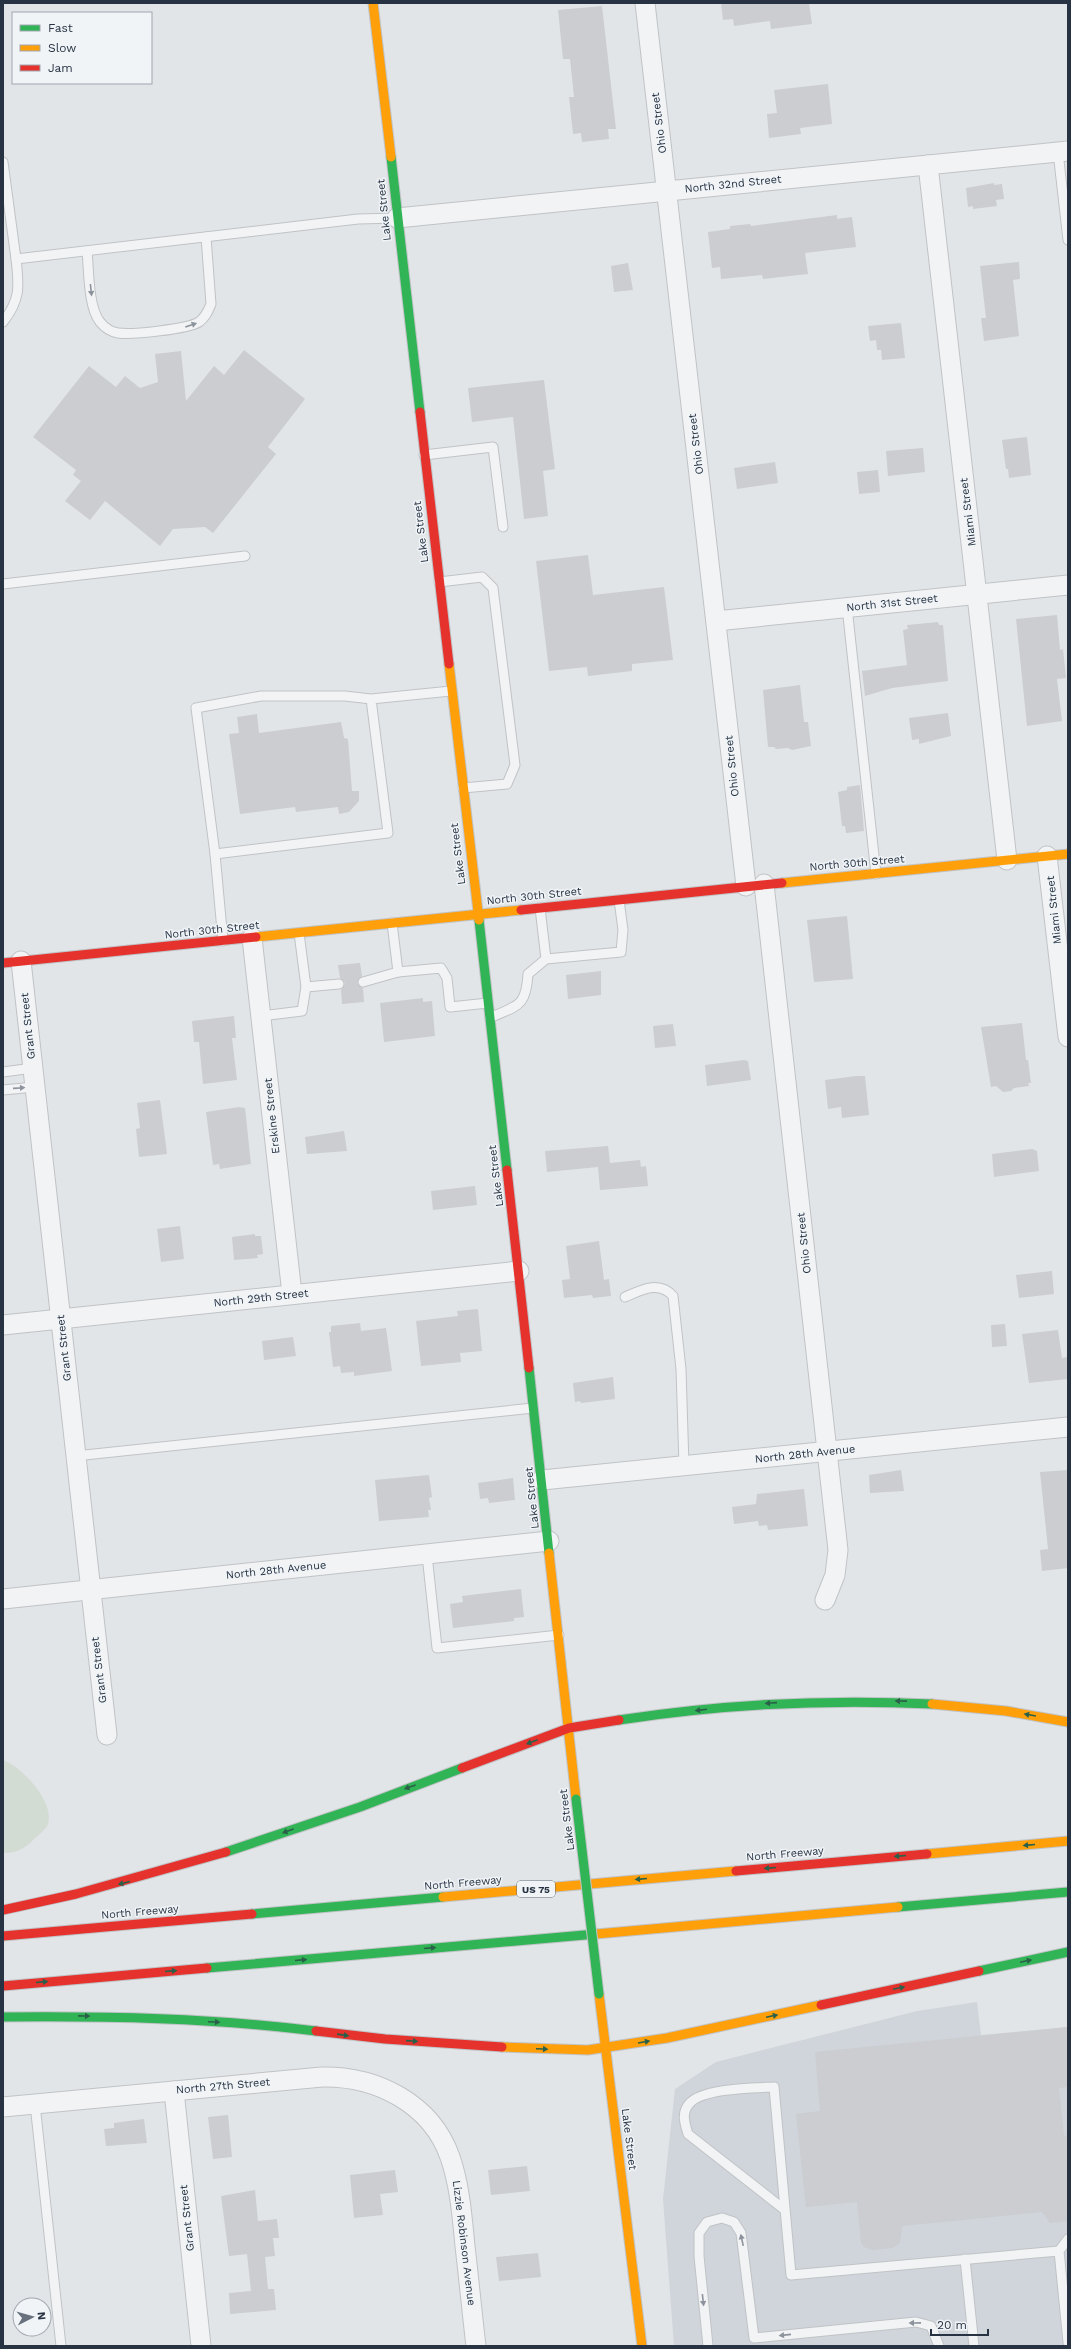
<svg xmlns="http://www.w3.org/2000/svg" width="1071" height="2349" font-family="'Work Sans',sans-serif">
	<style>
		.built { fill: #d0d5db }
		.green { fill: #d3dcd3 }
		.building { fill: #cbcdd0 }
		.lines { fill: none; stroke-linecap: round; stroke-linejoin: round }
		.lane-casing { stroke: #c0c3c6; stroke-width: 11 }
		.street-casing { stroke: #c0c3c6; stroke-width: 21 }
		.fast-casing { stroke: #c0c3c6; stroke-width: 11 }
		.slow-casing { stroke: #c0c3c6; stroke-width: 11 }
		.jam-casing { stroke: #c0c3c6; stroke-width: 11 }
		.lane { stroke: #f2f3f4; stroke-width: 9 }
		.street { stroke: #f2f3f4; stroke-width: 19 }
		.fast { stroke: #30b455; stroke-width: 9 }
		.slow { stroke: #ff9f0a; stroke-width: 9 }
		.jam { stroke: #e5322d; stroke-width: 9 }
		.fast-bridge-casing { stroke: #c0c3c6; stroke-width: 11; stroke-linecap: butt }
		.fast-bridge { stroke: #30b455; stroke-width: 9 }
		.oneway { fill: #8c939c }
		.oneway2 { fill: #2a6049 }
		.labels { text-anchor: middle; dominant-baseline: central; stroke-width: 3; stroke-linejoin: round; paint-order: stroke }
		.shield { fill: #f0f4f7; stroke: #636d79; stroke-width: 1 }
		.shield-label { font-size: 10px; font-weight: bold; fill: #273343 }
		.street-label { font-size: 11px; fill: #273343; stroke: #f0f4f7 }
	</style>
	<rect width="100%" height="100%" fill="#e2e5e8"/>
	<path class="built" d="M 977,2002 L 981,2035 L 1068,2027 L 1068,2346 L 674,2346 L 663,2199 L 675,2089 L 716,2062 L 917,2011 Z"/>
	<path class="green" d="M 3,1760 C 22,1767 55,1802 48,1824 C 46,1829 39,1835 35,1838 C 27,1847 16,1854 3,1853 Z"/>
	<g class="building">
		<path d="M 721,3 L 809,3 L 812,24 L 771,29 L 770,21 L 734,26 L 733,19 L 723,20 Z"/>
		<path d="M 602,6 L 616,129 L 608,129 L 609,139 L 582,142 L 581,133 L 573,134 L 569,97 L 574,97 L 570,59 L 563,59 L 558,10 Z"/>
		<path d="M 828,84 L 832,124 L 800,128 L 801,134 L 769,138 L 767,114 L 777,113 L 774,90 Z"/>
		<path d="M 994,183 L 994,185 L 1002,184 L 1004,199 L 996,200 L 997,206 L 973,209 L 973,206 L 968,207 L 966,188 Z"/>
		<path d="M 837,215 L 837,219 L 852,217 L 856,247 L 805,253 L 808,274 L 763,279 L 762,275 L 721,279 L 720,267 L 712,268 L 708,232 L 730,229 L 730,226 L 750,224 L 751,226 Z"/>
		<path d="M 1019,262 L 1020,279 L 1013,280 L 1019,336 L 984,341 L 981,318 L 986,318 L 980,266 Z"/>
		<path d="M 628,263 L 633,290 L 614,292 L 611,266 Z"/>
		<path d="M 901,323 L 905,358 L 882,360 L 881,350 L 877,350 L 876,340 L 870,341 L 868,326 Z"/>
		<path d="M 244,350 L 305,399 L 268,447 L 276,454 L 213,533 L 205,527 L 173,529 L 160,546 L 105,501 L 90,520 L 65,501 L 81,481 L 73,475 L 76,470 L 33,437 L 89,366 L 116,387 L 125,376 L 140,388 L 158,382 L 155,354 L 181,351 L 186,401 L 214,366 L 224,375 Z"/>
		<path d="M 544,380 L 555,469 L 543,471 L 548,516 L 524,519 L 513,417 L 472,422 L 468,388 Z"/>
		<path d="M 1027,437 L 1031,475 L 1009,478 L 1008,469 L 1006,469 L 1002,440 Z"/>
		<path d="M 923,448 L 925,472 L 888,476 L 886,451 Z"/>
		<path d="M 775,462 L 778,483 L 737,489 L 734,468 Z"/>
		<path d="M 878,470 L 880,492 L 859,494 L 857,472 Z"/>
		<path d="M 588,555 L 593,595 L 664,587 L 673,660 L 632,664 L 632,671 L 588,676 L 587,667 L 549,671 L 536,561 Z"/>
		<path d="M 1057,615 L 1060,650 L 1063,649 L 1066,678 L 1057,679 L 1062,721 L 1027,726 L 1016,619 Z"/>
		<path d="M 938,622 L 939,625 L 943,625 L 948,681 L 892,688 L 865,696 L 862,671 L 907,665 L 903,630 L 908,629 L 907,625 Z"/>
		<path d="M 800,685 L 804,722 L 808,722 L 811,746 L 792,750 L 788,748 L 776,749 L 774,747 L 768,747 L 763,690 Z"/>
		<path d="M 948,713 L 951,736 L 919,744 L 919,739 L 912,740 L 909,718 Z"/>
		<path d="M 257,714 L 259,733 L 341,722 L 344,738 L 348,739 L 352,791 L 359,791 L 359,801 L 349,812 L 339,814 L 338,807 L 296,812 L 295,807 L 240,814 L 229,734 L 239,733 L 237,717 Z"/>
		<path d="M 860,785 L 864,831 L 846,833 L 845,826 L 842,826 L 838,792 L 847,790 L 847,787 Z"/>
		<path d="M 847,916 L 853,979 L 814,982 L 807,920 Z"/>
		<path d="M 360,963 L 362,976 L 357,983 L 363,988 L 364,1002 L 342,1004 L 341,990 L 345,983 L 340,978 L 338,965 Z"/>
		<path d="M 601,971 L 601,995 L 568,999 L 566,975 Z"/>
		<path d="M 423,998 L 423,1002 L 432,1001 L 435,1036 L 384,1042 L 380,1003 Z"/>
		<path d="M 234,1016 L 236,1038 L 232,1038 L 237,1080 L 203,1084 L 199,1042 L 194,1042 L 192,1021 Z"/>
		<path d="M 1022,1023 L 1026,1060 L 1028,1060 L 1031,1083 L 1028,1083 L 1029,1086 L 1014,1088 L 1011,1091 L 1003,1092 L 996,1086 L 991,1087 L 981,1027 Z"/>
		<path d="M 673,1024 L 676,1046 L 655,1048 L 653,1026 Z"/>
		<path d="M 744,1060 L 748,1061 L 751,1080 L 707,1086 L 705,1065 Z"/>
		<path d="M 856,1076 L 865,1076 L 869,1115 L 842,1118 L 841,1107 L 828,1109 L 825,1080 Z"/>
		<path d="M 160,1100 L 167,1154 L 139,1157 L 136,1129 L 140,1128 L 137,1103 Z"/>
		<path d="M 239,1107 L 245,1108 L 251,1164 L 220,1169 L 219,1164 L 213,1165 L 206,1112 Z"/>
		<path d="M 344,1131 L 347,1151 L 307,1154 L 305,1137 Z"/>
		<path d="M 608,1146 L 610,1163 L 640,1160 L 641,1167 L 646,1166 L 648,1186 L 600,1190 L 598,1167 L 547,1172 L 545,1151 Z"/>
		<path d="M 1032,1149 L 1037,1151 L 1039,1171 L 994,1177 L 992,1154 Z"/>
		<path d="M 475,1186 L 477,1205 L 433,1210 L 431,1191 Z"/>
		<path d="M 180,1226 L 184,1259 L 161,1262 L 157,1229 Z"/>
		<path d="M 255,1234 L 255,1236 L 261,1236 L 263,1254 L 257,1255 L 258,1258 L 234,1260 L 232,1237 Z"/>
		<path d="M 599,1241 L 604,1280 L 609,1279 L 611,1296 L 593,1298 L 592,1295 L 564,1298 L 562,1280 L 570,1279 L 566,1246 Z"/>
		<path d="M 1052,1271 L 1054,1294 L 1019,1298 L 1016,1275 Z"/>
		<path d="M 478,1309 L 482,1351 L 460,1353 L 461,1362 L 421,1366 L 416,1321 L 458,1316 L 457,1311 Z"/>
		<path d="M 360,1323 L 361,1331 L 386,1328 L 392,1371 L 354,1376 L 354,1372 L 341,1373 L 340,1366 L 333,1367 L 329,1332 L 331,1332 L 331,1326 Z"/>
		<path d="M 1005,1324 L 1007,1346 L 992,1347 L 991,1325 Z"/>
		<path d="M 1058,1330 L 1062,1358 L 1068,1357 L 1068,1379 L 1029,1383 L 1022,1334 Z"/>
		<path d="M 293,1337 L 296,1356 L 264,1360 L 262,1341 Z"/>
		<path d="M 613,1377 L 615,1399 L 581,1403 L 580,1401 L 575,1402 L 573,1383 Z"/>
		<path d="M 901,1470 L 904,1491 L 870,1493 L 869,1475 Z"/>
		<path d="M 1068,1470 L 1068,1568 L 1042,1571 L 1040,1550 L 1048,1549 L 1040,1472 Z"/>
		<path d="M 429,1475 L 432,1497 L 429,1498 L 431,1510 L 428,1510 L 429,1517 L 379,1521 L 375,1480 Z"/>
		<path d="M 513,1478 L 515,1500 L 489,1503 L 488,1498 L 480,1499 L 478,1483 Z"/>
		<path d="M 804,1489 L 808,1526 L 768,1530 L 767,1525 L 759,1526 L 758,1521 L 734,1524 L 732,1507 L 756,1504 L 757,1494 Z"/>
		<path d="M 521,1589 L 524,1617 L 514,1618 L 514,1621 L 453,1628 L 450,1604 L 463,1602 L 462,1596 Z"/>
		<path d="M 1068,2027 L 1068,2087 L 1059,2088 L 1064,2136 L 1068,2135 L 1068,2221 L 1050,2223 L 1042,2212 L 902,2226 L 900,2243 L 893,2248 L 872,2250 L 864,2247 L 861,2242 L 857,2202 L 806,2207 L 796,2114 L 820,2111 L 815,2052 Z"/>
		<path d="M 228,2115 L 232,2157 L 213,2159 L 208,2117 Z"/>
		<path d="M 144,2119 L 147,2143 L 106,2146 L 104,2129 L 114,2128 L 114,2123 Z"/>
		<path d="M 527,2166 L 530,2191 L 491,2195 L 488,2170 Z"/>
		<path d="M 395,2170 L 398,2192 L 380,2194 L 383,2215 L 354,2218 L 350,2175 Z"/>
		<path d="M 255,2190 L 258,2221 L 277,2219 L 279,2238 L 273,2238 L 275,2256 L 265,2257 L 268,2289 L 274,2289 L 276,2310 L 230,2314 L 229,2293 L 251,2291 L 247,2254 L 229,2256 L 221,2196 Z"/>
		<path d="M 538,2253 L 541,2277 L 499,2281 L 496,2257 Z"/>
	</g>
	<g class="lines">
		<defs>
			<g id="lane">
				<path d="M 1058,152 L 1068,240"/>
				<path d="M 3,162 L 16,259"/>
				<path d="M 87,251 C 89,270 88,307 100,322 C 105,328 111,332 118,333 C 132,335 188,329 199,322 C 206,317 208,311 211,304 L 206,237"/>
				<path d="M 3,322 C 21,299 19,286 16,259 L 358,219 L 397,218"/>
				<path d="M 424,455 L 493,447 L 503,527"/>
				<path d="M 439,582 L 482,577 L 493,588 L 515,765 L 507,784 L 463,788"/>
				<path d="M 3,584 L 245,556"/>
				<path d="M 847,607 L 876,874"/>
				<path d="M 371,699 L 388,833 L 215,854 L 196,708 L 261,696 L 345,696 L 371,699 L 451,691"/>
				<path d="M 215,854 L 223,941"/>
				<path d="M 540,908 L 546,959"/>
				<path d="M 299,933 L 306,987 L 339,984"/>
				<path d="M 398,972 L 441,968 L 447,978 L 450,1007 L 488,1003"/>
				<path d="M 363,982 L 398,972 L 392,923"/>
				<path d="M 261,1016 L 302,1011 L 306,987"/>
				<path d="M 490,1018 C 517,1005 526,1008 528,974 L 546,959 L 621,952 L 623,930 L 619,900"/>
				<path d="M 3,1072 L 33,1068"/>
				<path d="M 3,1090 L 35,1087"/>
				<path d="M 625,1297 C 641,1290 659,1280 673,1296 L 681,1369 L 684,1466"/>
				<path d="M 75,1456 L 533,1408"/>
				<path d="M 427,1555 L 437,1648 L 559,1635"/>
				<path d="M 35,2104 L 61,2346"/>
				<path d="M 785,2210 L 688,2134 C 685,2124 681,2113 689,2104 C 702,2088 754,2088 774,2087 L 791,2275 L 1059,2251"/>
				<path d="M 1068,2239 L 1059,2251 L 1068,2342"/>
				<path d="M 965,2259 L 974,2346"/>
				<path d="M 708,2346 L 699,2256 L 699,2233 L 707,2222 L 722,2218 L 734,2222 L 741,2233 L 754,2338 L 916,2322 L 931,2326 L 939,2346"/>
			</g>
			<g id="street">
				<path d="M 645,3 L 746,886"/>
				<path d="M 928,165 L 1007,860"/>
				<path d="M 397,218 L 1068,151"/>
				<path d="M 716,621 L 1068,585"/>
				<path d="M 1047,856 L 1068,1037"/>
				<path d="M 764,884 L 838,1550 L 835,1575 L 825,1600"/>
				<path d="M 252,938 L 292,1294"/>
				<path d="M 21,961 L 107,1735"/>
				<path d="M 3,1325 L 519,1271"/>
				<path d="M 542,1480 L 1068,1427"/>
				<path d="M 3,1599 L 549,1541"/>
				<path d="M 174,2091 L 201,2346"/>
				<path d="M 3,2107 L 322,2077 C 376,2076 431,2103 450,2157 C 460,2186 462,2216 465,2246 C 469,2280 472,2313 476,2346"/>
			</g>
			<g id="fast">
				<path d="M 391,157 L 420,412"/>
				<path d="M 479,920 L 507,1170"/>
				<path d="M 529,1368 L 549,1553"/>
				<path d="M 619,1720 C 723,1704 827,1699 932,1704"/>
				<path d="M 226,1852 L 360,1807 L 462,1768"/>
				<path d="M 898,1907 L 1068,1892"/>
				<path d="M 252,1914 L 443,1897"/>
				<path d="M 207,1968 L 596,1934"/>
				<path d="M 979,1971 L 1068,1952"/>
				<path d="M 3,2017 C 108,2016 212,2018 316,2031"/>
			</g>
			<g id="slow">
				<path d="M 373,3 L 391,157"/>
				<path d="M 449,664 L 479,920"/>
				<path d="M 782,883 L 1068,854"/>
				<path d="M 256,937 L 521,910"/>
				<path d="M 549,1553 L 576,1799"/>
				<path d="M 932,1704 L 1006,1711 L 1068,1722"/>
				<path d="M 927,1854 L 1068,1841"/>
				<path d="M 443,1897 L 736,1871"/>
				<path d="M 596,1934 L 898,1907"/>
				<path d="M 599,1994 L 642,2346"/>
				<path d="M 502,2047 L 588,2050 L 667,2038 L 821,2005"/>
			</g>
			<g id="jam">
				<path d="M 420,412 L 449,664"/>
				<path d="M 521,910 L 782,883"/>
				<path d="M 3,963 L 256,937"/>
				<path d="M 507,1170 L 529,1368"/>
				<path d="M 462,1768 L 569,1728 L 619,1720"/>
				<path d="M 736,1871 L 927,1854"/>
				<path d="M 3,1910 L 76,1894 L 226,1852"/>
				<path d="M 3,1936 L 252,1914"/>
				<path d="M 3,1986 L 207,1968"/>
				<path d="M 821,2005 L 979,1971"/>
				<path d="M 316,2031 L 385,2039 L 502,2047"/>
			</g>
		</defs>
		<use href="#lane" class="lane-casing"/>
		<use href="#street" class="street-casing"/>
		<use href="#fast" class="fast-casing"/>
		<use href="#slow" class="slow-casing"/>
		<use href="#jam" class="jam-casing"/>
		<use href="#lane" class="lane"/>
		<use href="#street" class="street"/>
		<use href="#fast" class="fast"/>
		<use href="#slow" class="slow"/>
		<use href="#jam" class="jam"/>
		<defs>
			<path id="fast-bridge" d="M 576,1799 L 599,1994"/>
		</defs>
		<use href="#fast-bridge" class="fast-bridge-casing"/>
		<use href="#fast-bridge" class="fast-bridge"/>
	</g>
	<defs><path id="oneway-solid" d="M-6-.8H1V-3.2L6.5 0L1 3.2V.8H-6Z"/></defs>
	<g class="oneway">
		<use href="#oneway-solid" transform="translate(91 290) rotate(84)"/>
		<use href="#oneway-solid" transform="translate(191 325) rotate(-19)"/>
		<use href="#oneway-solid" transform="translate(19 1088) rotate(-4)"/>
		<use href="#oneway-solid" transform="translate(742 2240) rotate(-102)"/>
		<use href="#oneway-solid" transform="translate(703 2300) rotate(84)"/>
		<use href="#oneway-solid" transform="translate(915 2323) rotate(179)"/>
		<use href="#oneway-solid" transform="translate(785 2335) rotate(174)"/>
	</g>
	<g class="oneway2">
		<use href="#oneway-solid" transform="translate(901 1701) rotate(-179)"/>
		<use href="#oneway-solid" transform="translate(771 1703) rotate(176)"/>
		<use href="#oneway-solid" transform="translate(701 1710) rotate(173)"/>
		<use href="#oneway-solid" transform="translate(1030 1715) rotate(-170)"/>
		<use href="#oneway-solid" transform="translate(532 1742) rotate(159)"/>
		<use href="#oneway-solid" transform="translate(410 1787) rotate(160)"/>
		<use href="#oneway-solid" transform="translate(288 1831) rotate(160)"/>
		<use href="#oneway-solid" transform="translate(1029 1845) rotate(175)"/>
		<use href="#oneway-solid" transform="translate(900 1856) rotate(175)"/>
		<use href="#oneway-solid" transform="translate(770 1868) rotate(175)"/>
		<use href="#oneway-solid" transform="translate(641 1879) rotate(175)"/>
		<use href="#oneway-solid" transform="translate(124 1883) rotate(166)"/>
		<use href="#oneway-solid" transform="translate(430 1948) rotate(-5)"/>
		<use href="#oneway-solid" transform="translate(301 1960) rotate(-5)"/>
		<use href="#oneway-solid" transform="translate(1026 1961) rotate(-12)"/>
		<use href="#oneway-solid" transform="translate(171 1971) rotate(-5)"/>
		<use href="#oneway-solid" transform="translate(42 1982) rotate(-5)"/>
		<use href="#oneway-solid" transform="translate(899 1988) rotate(-12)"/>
		<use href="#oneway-solid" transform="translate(84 2016) rotate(1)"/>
		<use href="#oneway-solid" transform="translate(772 2016) rotate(-12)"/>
		<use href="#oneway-solid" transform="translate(214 2022) rotate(3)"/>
		<use href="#oneway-solid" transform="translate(343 2035) rotate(8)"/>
		<use href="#oneway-solid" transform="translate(412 2041) rotate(4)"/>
		<use href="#oneway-solid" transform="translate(644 2042) rotate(-10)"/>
		<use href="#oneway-solid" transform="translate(542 2049) rotate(3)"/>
	</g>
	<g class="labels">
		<rect class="shield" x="517" y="1881" width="38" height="16" rx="3"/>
		<g class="shield-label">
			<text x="536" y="1889">US 75</text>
		</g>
		<g class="street-label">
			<text transform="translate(659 123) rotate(-97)">Ohio Street</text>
			<text transform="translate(733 184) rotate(-6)">North 32nd Street</text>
			<text transform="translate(384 210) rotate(-96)">Lake Street</text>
			<text transform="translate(696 444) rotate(-97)">Ohio Street</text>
			<text transform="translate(968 512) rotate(-97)">Miami Street</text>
			<text transform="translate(421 532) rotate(-97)">Lake Street</text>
			<text transform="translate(892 603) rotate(-6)">North 31st Street</text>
			<text transform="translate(732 766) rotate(-96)">Ohio Street</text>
			<text transform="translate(458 854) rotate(-97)">Lake Street</text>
			<text transform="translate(857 863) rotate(-5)">North 30th Street</text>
			<text transform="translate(534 896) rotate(-6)">North 30th Street</text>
			<text transform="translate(1054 910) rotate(-96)">Miami Street</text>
			<text transform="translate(212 930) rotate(-6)">North 30th Street</text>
			<text transform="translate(28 1026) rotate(-96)">Grant Street</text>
			<text transform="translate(272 1116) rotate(-96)">Erskine Street</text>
			<text transform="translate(496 1176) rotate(-97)">Lake Street</text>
			<text transform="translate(804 1243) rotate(-96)">Ohio Street</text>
			<text transform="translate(261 1298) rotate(-6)">North 29th Street</text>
			<text transform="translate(64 1348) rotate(-96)">Grant Street</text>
			<text transform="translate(805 1454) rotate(-6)">North 28th Avenue</text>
			<text transform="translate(532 1498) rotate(-96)">Lake Street</text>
			<text transform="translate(276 1570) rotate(-6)">North 28th Avenue</text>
			<text transform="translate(99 1670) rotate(-97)">Grant Street</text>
			<text transform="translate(567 1820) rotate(-97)">Lake Street</text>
			<text transform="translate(785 1854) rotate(-5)">North Freeway</text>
			<text transform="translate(463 1883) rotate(-5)">North Freeway</text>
			<text transform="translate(140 1912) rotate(-5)">North Freeway</text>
			<text transform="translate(223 2086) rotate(-5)">North 27th Street</text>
			<text transform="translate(629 2139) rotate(83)">Lake Street</text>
			<text transform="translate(187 2218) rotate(-96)">Grant Street</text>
			<text transform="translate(464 2243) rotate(83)">Lizzie Robinson Avenue</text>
		</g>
	</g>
	<rect width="1071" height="2349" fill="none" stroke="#273343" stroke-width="8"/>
	<rect x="12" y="12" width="140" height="72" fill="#f0f4f7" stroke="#a0a7af"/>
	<rect x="20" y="25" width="20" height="6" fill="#30b455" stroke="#a0a7af"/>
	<text x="48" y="32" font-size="12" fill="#273343">Fast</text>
	<rect x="20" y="45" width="20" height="6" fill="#ff9f0a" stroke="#a0a7af"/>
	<text x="48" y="52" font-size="12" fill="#273343">Slow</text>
	<rect x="20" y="65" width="20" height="6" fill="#e5322d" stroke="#a0a7af"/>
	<text x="48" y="72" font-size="12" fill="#273343">Jam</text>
	<g transform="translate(32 2317) rotate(84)"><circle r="19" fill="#f0f4f7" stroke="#a0a7af"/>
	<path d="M0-3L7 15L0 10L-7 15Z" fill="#68717d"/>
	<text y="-6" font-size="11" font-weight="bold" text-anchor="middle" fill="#273343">N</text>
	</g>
	<path d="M931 2329v6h57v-6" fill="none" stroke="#273343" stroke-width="2"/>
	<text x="937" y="2329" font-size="12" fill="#273343" stroke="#f0f4f7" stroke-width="3" paint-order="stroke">20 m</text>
</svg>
